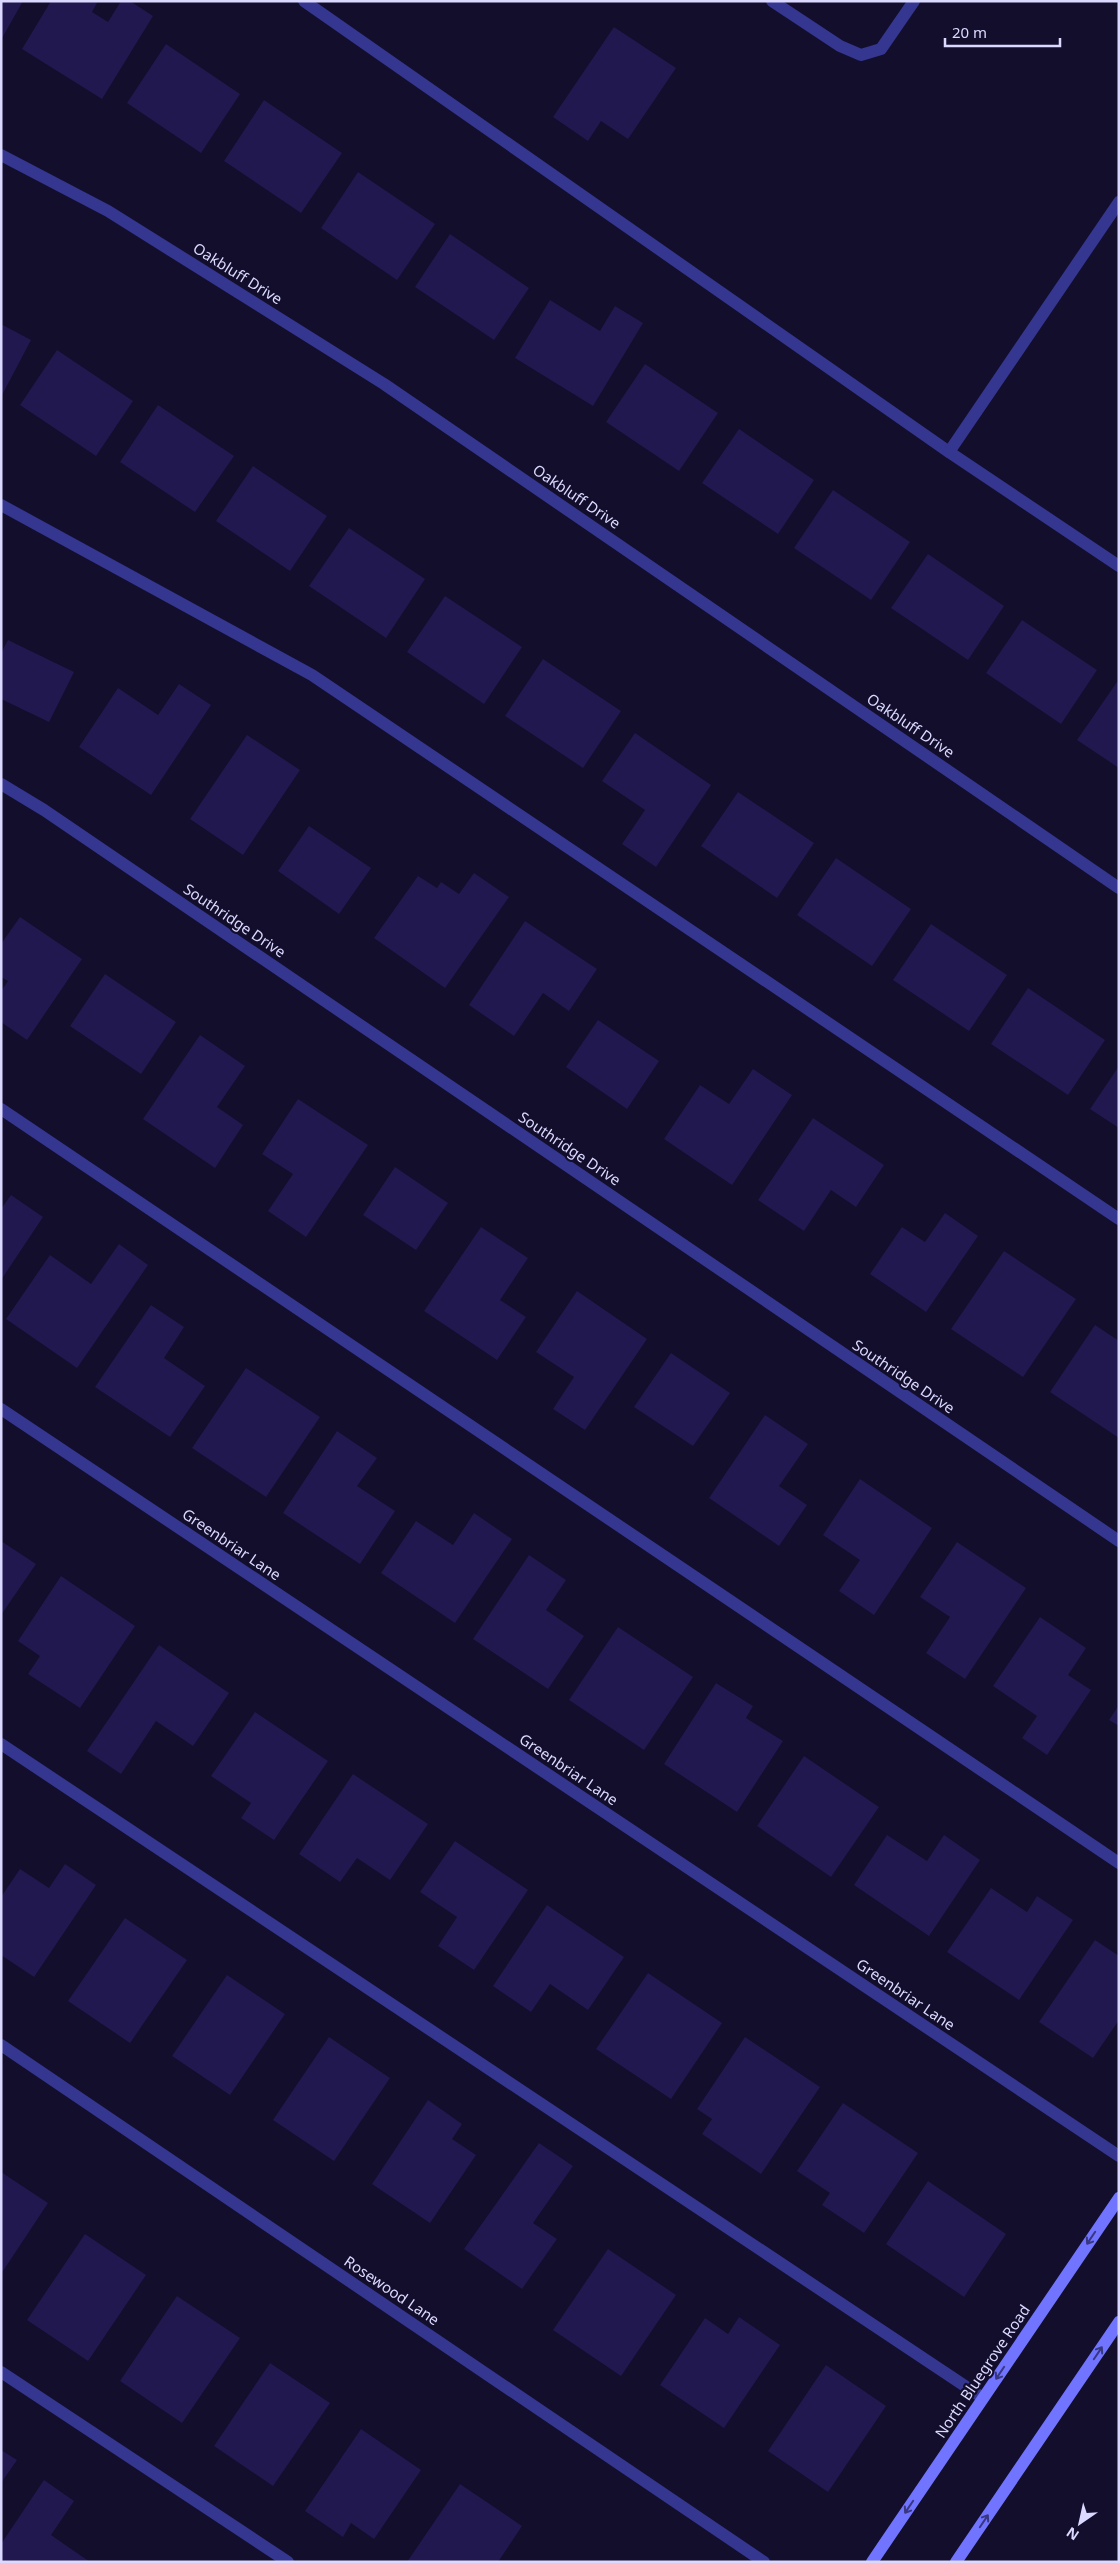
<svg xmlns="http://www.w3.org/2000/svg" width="1120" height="2563" font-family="'Noto Sans',sans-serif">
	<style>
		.building { fill: #20184f }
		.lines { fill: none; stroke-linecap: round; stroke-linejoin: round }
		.service { stroke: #343690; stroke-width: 12 }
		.minor { stroke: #343690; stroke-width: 12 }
		.secondary { stroke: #7074ff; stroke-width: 12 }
		.oneway { stroke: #383780 }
		.labels { text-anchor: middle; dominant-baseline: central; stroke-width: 4.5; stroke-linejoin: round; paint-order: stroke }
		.street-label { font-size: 15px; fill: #dbd9ff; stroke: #120e2c }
	</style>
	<rect width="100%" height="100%" fill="#120e2c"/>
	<g class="building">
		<path d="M 1,1 L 23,1 L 1,40 Z"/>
		<path d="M 51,1 L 98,1 L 92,12 L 108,22 L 121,1 L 130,1 L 153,16 L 102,99 L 22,49 Z"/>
		<path d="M 614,27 L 676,68 L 628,139 L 601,121 L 588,141 L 553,117 Z"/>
		<path d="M 166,44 L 240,94 L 201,153 L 127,103 Z"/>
		<path d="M 264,100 L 342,153 L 301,213 L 224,161 Z"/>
		<path d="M 358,172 L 435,224 L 397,280 L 321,228 Z"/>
		<path d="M 450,234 L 529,288 L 494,340 L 415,287 Z"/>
		<path d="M 550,300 L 600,331 L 615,306 L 643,323 L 593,406 L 515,358 Z"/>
		<path d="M 1,324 L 31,340 L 1,397 Z"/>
		<path d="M 57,350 L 133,401 L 96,456 L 20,405 Z"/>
		<path d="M 645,364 L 718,413 L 679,471 L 606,422 Z"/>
		<path d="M 158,405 L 234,456 L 195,512 L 120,462 Z"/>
		<path d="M 739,429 L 814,480 L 778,534 L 702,483 Z"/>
		<path d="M 253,466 L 327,516 L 290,571 L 216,521 Z"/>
		<path d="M 833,490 L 910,542 L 871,600 L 794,548 Z"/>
		<path d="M 349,528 L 425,579 L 386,638 L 309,586 Z"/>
		<path d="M 928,554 L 1004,606 L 968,660 L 891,608 Z"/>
		<path d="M 445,596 L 522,647 L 484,704 L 407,652 Z"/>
		<path d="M 1022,620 L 1097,670 L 1061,724 L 986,673 Z"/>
		<path d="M 8,640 L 74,672 L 49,722 L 1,699 L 1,653 Z"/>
		<path d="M 543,659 L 621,711 L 583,768 L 505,716 Z"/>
		<path d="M 1117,682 L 1119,683 L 1119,768 L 1077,740 Z"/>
		<path d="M 179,684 L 211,705 L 151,795 L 79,747 L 118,688 L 158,715 Z"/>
		<path d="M 635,733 L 711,785 L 656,867 L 622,844 L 645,810 L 602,781 Z"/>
		<path d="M 247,735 L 300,770 L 243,855 L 190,819 Z"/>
		<path d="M 738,792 L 814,843 L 777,898 L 701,846 Z"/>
		<path d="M 309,826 L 371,868 L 339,914 L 278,871 Z"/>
		<path d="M 836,858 L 911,909 L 872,966 L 797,915 Z"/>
		<path d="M 474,873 L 509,897 L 445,988 L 374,938 L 418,876 L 437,888 L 441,882 L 459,894 Z"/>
		<path d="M 20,917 L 82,959 L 27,1040 L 1,1022 L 1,991 L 8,981 L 1,977 L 1,944 Z"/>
		<path d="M 525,921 L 597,969 L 569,1011 L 543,993 L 514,1036 L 469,1005 Z"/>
		<path d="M 931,924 L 1007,975 L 969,1031 L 893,980 Z"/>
		<path d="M 105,974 L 176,1022 L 141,1074 L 70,1026 Z"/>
		<path d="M 1028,988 L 1105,1040 L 1068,1095 L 991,1044 Z"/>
		<path d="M 598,1020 L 659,1061 L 627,1109 L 566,1067 Z"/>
		<path d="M 200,1035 L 245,1066 L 217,1107 L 243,1125 L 215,1168 L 143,1119 Z"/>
		<path d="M 1119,1066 L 1119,1128 L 1090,1109 Z"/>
		<path d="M 753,1069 L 792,1095 L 732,1185 L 664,1139 L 700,1085 L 729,1104 Z"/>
		<path d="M 298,1099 L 368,1145 L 306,1237 L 268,1211 L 293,1174 L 262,1154 Z"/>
		<path d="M 813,1118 L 884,1165 L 856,1207 L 831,1190 L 804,1231 L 758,1200 Z"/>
		<path d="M 395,1167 L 448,1203 L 416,1250 L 363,1215 Z"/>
		<path d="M 11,1195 L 43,1217 L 1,1280 L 1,1209 Z"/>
		<path d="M 945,1213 L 978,1236 L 926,1312 L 870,1274 L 902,1227 L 925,1242 Z"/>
		<path d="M 481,1227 L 528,1258 L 500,1300 L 526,1317 L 497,1360 L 424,1311 Z"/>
		<path d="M 119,1244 L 148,1265 L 77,1368 L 6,1319 L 50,1255 L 91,1284 Z"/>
		<path d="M 1004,1251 L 1076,1299 L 1023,1377 L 951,1329 Z"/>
		<path d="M 577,1291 L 647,1339 L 585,1430 L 553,1409 L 574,1377 L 536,1352 Z"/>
		<path d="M 151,1305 L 184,1327 L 164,1358 L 205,1386 L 170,1437 L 95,1387 Z"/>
		<path d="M 1095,1325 L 1119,1341 L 1119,1438 L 1050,1392 Z"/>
		<path d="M 671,1353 L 730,1393 L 693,1446 L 634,1407 Z"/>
		<path d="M 246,1368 L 320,1417 L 266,1497 L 192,1448 Z"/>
		<path d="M 765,1415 L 808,1444 L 779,1486 L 807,1505 L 779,1546 L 709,1498 Z"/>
		<path d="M 337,1431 L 377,1458 L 357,1486 L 395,1511 L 360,1564 L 283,1513 Z"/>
		<path d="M 860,1479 L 932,1528 L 874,1615 L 839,1591 L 860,1560 L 823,1535 Z"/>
		<path d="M 474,1513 L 512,1539 L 455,1623 L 381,1573 L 416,1521 L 453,1545 Z"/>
		<path d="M 1,1541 L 36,1564 L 1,1615 Z"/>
		<path d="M 957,1542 L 1026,1588 L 965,1679 L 926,1653 L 950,1617 L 920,1597 Z"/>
		<path d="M 529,1555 L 566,1580 L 546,1610 L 584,1636 L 548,1689 L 473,1639 Z"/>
		<path d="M 61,1576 L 135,1626 L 80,1708 L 28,1674 L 40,1656 L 18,1641 Z"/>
		<path d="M 1040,1617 L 1086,1648 L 1068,1675 L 1091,1690 L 1047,1755 L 1022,1738 L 1037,1716 L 993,1686 Z"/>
		<path d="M 618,1627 L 693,1677 L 644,1750 L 569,1700 Z"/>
		<path d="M 159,1645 L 229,1693 L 193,1746 L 156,1721 L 121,1774 L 87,1751 Z"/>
		<path d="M 716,1683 L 753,1706 L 746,1718 L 783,1741 L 737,1812 L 664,1764 Z"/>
		<path d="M 1119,1705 L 1119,1726 L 1109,1720 Z"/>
		<path d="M 255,1712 L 328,1761 L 274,1840 L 241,1818 L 251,1803 L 211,1776 Z"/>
		<path d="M 804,1756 L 879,1807 L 831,1877 L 757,1826 Z"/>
		<path d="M 353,1774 L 428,1824 L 390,1880 L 357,1858 L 340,1882 L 299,1854 Z"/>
		<path d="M 887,1835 L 927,1861 L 944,1835 L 980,1860 L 929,1936 L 854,1885 Z"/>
		<path d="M 455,1841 L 528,1890 L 474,1970 L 438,1946 L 457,1917 L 420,1892 Z"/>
		<path d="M 65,1864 L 96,1885 L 34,1977 L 1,1955 L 1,1897 L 20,1869 L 49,1888 Z"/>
		<path d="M 991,1888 L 1027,1912 L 1037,1896 L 1073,1920 L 1019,2000 L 947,1952 Z"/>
		<path d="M 547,1905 L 624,1957 L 588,2010 L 550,1984 L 531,2012 L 493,1986 Z"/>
		<path d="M 125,1918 L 187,1960 L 130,2043 L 68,2001 Z"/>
		<path d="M 1095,1940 L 1119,1956 L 1119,2020 L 1093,2058 L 1039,2022 Z"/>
		<path d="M 648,1973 L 722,2023 L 671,2099 L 596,2049 Z"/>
		<path d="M 227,1975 L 285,2014 L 230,2095 L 172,2056 Z"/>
		<path d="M 329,2037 L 390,2078 L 334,2161 L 273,2120 Z"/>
		<path d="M 745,2037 L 820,2087 L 761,2174 L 702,2134 L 712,2119 L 697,2109 Z"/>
		<path d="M 428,2100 L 462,2124 L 452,2139 L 476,2155 L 430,2223 L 372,2184 Z"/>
		<path d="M 843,2103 L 918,2153 L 864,2233 L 822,2205 L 830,2193 L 797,2171 Z"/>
		<path d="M 539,2143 L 573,2166 L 533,2223 L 557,2239 L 522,2289 L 464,2249 Z"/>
		<path d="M 1,2172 L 48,2203 L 1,2274 Z"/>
		<path d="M 928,2181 L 1006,2234 L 964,2297 L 886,2244 Z"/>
		<path d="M 85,2234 L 146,2275 L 88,2361 L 27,2320 Z"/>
		<path d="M 608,2249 L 676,2295 L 621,2376 L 553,2330 Z"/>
		<path d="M 177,2296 L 240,2338 L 182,2423 L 120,2381 Z"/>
		<path d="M 739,2317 L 780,2345 L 724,2428 L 660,2385 L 705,2318 L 728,2334 Z"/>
		<path d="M 270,2363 L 330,2403 L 273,2486 L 214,2446 Z"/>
		<path d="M 826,2365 L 886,2406 L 828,2492 L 768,2451 Z"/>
		<path d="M 361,2429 L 421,2470 L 374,2539 L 351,2523 L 343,2537 L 305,2511 Z"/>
		<path d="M 1,2450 L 17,2460 L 1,2483 Z"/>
		<path d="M 44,2480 L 74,2501 L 51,2535 L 90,2562 L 1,2562 L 1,2544 Z"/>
		<path d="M 460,2484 L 522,2526 L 498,2562 L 407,2562 Z"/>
	</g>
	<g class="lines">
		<g class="service">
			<path d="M 304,1 L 949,452"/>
			<path d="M 1119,202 L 949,452 L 1119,566"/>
			<path d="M 1,505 L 312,675 L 1119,1219"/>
			<path d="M 1,1109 L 1119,1863"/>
			<path d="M 1,1744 L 983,2398"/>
			<path d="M 1,2372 L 288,2562"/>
		</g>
		<g class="minor">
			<path d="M 772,1 L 840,46 L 861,55 L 881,49 L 914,1"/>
			<path d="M 1,155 L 108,211 L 384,384 L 1119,888"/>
			<path d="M 1,784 L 44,810 L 1119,1541"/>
			<path d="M 1,1409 L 1119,2156"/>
			<path d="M 1,2045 L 764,2562"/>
		</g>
		<g class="secondary">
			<path d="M 872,2562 L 1119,2198"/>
			<path d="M 956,2562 L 1119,2322"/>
		</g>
	</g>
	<defs><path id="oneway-shaft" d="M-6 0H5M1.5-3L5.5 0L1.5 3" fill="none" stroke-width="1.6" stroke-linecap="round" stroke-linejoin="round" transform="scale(1.25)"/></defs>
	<g class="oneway">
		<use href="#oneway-shaft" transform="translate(1091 2238) rotate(124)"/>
		<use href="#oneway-shaft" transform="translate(1098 2353) rotate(-56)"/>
		<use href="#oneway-shaft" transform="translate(1000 2373) rotate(124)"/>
		<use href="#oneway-shaft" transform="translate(909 2507) rotate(124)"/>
		<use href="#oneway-shaft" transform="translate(984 2521) rotate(-56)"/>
	</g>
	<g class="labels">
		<g class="street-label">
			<text transform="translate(238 273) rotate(32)">Oakbluff Drive</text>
			<text transform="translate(577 496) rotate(34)">Oakbluff Drive</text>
			<text transform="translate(911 725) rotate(34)">Oakbluff Drive</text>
			<text transform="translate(235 920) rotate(34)">Southridge Drive</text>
			<text transform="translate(570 1148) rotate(34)">Southridge Drive</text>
			<text transform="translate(904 1376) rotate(34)">Southridge Drive</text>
			<text transform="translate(232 1544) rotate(34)">Greenbriar Lane</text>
			<text transform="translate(569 1769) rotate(34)">Greenbriar Lane</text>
			<text transform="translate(906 1994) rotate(34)">Greenbriar Lane</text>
			<text transform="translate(392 2290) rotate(34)">Rosewood Lane</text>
			<text transform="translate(982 2371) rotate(-56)">North Bluegrove Road</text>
		</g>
	</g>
	<rect width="1120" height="2563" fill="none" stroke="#dbd9ff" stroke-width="5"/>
	<g transform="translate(1080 2523) rotate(214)" stroke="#120e2c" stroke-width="4" paint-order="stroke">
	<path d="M0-4L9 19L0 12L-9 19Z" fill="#dbd9ff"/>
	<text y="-8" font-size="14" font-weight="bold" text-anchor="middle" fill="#dbd9ff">N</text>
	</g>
	<path d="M945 38v8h115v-8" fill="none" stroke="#dbd9ff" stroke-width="2.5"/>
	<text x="952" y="38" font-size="15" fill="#dbd9ff" stroke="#120e2c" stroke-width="4" paint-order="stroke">20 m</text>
</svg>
